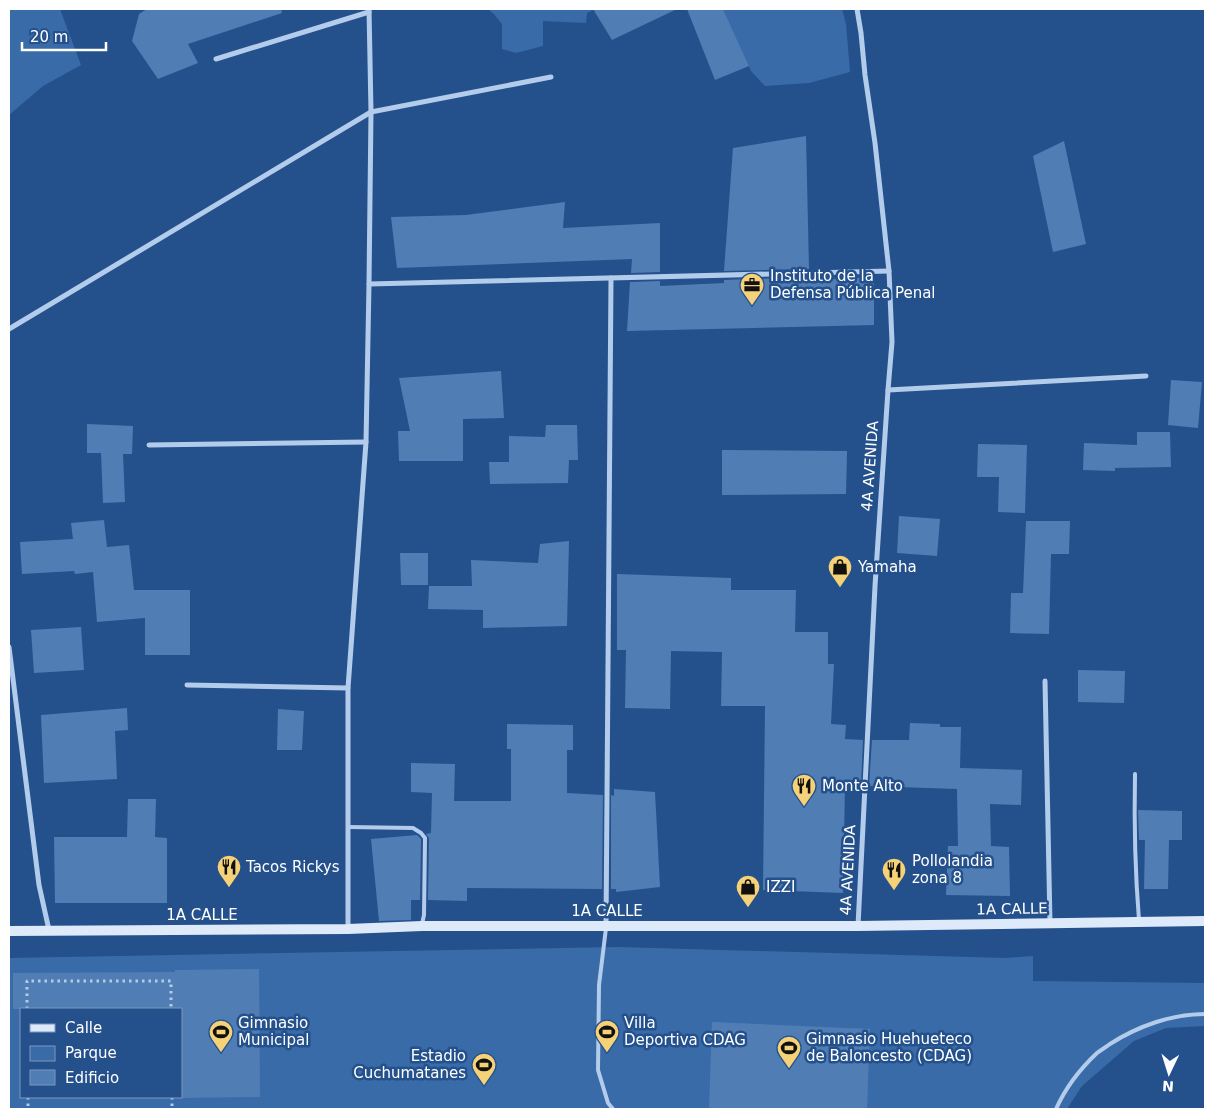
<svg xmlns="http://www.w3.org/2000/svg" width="1214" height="1118" font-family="'DejaVu Sans',sans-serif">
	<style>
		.green { fill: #396ba9; fill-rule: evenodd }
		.building { fill: #517db5 }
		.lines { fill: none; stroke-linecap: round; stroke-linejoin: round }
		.path { stroke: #b3cceb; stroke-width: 3; stroke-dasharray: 2.5 4; stroke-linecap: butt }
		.lane { stroke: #b3cceb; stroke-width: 4 }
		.street { stroke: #b3cceb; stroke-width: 5 }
		.secondary { stroke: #dee9f9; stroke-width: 10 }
		.labels { text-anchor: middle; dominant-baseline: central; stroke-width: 5; stroke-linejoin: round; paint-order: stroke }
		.poi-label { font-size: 15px; fill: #fff; stroke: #24518c; text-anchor: start }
		.street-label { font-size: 15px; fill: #fff; stroke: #24518c }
	</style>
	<rect width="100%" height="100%" fill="#24518c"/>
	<g class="green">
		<path d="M 9,9 L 60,9 L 81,65 L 43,86 L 9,115 Z"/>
		<path d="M 488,9 L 595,9 L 587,13 L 586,23 L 543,21 L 543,46 L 516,53 L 502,49 L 502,24 L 494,14 Z"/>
		<path d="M 723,9 L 842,9 L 846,24 L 850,72 L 809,83 L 765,86 L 751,71 Z"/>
		<path d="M 619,947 L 1005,958 L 1033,956 L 1033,981 L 1205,983 L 1205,1026 L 1166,1028 L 1134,1041 L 1082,1086 L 1067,1109 L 9,1109 L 9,958 ZM 21,1009 L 181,1009 L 181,1097 L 21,1097 Z"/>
	</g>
	<g class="building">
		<path d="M 147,9 L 281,9 L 282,13 L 188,44 L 198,63 L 158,79 L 132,41 L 139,14 Z"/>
		<path d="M 593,9 L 677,9 L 612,40 Z"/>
		<path d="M 687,9 L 723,9 L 749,66 L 715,80 Z"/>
		<path d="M 806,136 L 809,269 L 724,271 L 733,148 Z"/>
		<path d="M 1064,141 L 1086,244 L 1053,252 L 1033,156 Z"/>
		<path d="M 565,202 L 563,228 L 660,223 L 660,272 L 631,273 L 632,259 L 397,268 L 391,217 L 466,215 Z"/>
		<path d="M 809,277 L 809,280 L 874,277 L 874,325 L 627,331 L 630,282 L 660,281 L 660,286 L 724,283 L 724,280 Z"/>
		<path d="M 501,371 L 504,418 L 463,419 L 463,461 L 399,461 L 398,431 L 410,431 L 399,378 Z"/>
		<path d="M 1171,380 L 1202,382 L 1198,428 L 1168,425 Z"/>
		<path d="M 87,424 L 133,426 L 132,454 L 123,454 L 125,502 L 103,503 L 101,453 L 87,453 Z"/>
		<path d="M 546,425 L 577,425 L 578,460 L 569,460 L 568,483 L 490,484 L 489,462 L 509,462 L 509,436 L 545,437 Z"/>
		<path d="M 1137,432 L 1170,432 L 1171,467 L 1115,468 L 1115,471 L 1083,470 L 1084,443 L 1137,445 Z"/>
		<path d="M 978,444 L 1027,445 L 1025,513 L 998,512 L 999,477 L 977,477 Z"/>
		<path d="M 722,450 L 847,451 L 846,494 L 722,495 Z"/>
		<path d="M 899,516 L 940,519 L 937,556 L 897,553 Z"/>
		<path d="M 104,520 L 107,547 L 129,545 L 134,590 L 190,590 L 190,655 L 145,655 L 145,618 L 97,622 L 93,572 L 75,574 L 74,571 L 22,574 L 20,542 L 73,539 L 71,523 Z"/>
		<path d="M 1026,521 L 1070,521 L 1069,554 L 1051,554 L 1049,634 L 1010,633 L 1011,593 L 1023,593 Z"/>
		<path d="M 569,541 L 567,626 L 483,628 L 483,610 L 428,609 L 429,586 L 472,586 L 471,560 L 538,563 L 540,544 Z"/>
		<path d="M 400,553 L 428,553 L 428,585 L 401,585 Z"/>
		<path d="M 617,574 L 731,578 L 731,590 L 796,590 L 795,632 L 828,632 L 828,664 L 834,664 L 831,724 L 846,725 L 845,739 L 863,740 L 861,786 L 845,785 L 843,893 L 763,890 L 765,706 L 721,706 L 722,652 L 671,651 L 670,709 L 625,708 L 626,650 L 617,650 Z"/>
		<path d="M 81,627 L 84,670 L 34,673 L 31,630 Z"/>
		<path d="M 1078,670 L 1125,671 L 1124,703 L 1078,702 Z"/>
		<path d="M 127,708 L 128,730 L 115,731 L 117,779 L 44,783 L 41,715 Z"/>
		<path d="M 278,709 L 304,711 L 302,750 L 277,750 Z"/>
		<path d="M 910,723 L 940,724 L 940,727 L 961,727 L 960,768 L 1022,770 L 1021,805 L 990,804 L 991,846 L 1009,847 L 1010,896 L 946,895 L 948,846 L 958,846 L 957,789 L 869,786 L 872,740 L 909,740 Z"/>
		<path d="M 507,724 L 573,725 L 573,750 L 567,750 L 567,793 L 603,795 L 602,889 L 467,888 L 467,901 L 428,900 L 429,838 L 426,834 L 431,833 L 432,793 L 411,792 L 411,763 L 455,764 L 454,801 L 511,801 L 511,749 L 507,749 Z"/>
		<path d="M 614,789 L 655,792 L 660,887 L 616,892 L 616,889 L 611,889 L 611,795 L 614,796 Z"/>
		<path d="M 128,799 L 156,799 L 155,837 L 167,838 L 167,903 L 55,903 L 54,837 L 127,837 Z"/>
		<path d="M 1138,810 L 1182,811 L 1182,840 L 1169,840 L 1168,889 L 1144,889 L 1145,840 L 1139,840 Z"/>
		<path d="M 417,835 L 421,839 L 420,900 L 411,900 L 411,920 L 379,921 L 371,839 Z"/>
		<path d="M 259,969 L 260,1097 L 181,1098 L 181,1009 L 13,1009 L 13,973 L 175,972 L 175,970 Z"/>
		<path d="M 712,1022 L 870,1029 L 867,1109 L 709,1109 Z"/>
	</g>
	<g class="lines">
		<g class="path">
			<path d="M 27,1009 L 27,981 L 171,981 L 171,1009"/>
			<path d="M 28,1097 L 28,1109"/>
			<path d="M 172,1097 L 172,1109"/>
		</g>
		<g class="lane">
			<path d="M 1135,774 C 1134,822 1135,871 1139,920"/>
			<path d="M 348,827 L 413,828 L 421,833 L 425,838 L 424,915 L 422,924"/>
			<path d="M 606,928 L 599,985 L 598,1070 L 608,1103 L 613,1109"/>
			<path d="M 1056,1109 C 1065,1089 1081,1068 1097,1053 C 1101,1050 1106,1047 1110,1044 C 1138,1026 1172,1014 1205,1014"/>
		</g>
		<g class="street">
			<path d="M 857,9 L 861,33 L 865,75 L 875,143 L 889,271 L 892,342 L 888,390 L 875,586 L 858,926"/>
			<path d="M 216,59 L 369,12"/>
			<path d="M 369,284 L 889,271"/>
			<path d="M 9,329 L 371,112 L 551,77"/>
			<path d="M 888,390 L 1146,376"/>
			<path d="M 149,445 L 366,442"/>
			<path d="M 9,647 L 39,885 L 49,930"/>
			<path d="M 1045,681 L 1050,923"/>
			<path d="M 187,685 L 348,688"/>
			<path d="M 606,926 L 611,278"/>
			<path d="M 348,929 L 348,688 L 366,442 L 369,284 L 371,112 L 369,9"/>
		</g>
		<path class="secondary" d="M 9,931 L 348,929 L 422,926 L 858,926 L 1205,921"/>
	</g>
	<defs>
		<symbol id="office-pin" viewBox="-11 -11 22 30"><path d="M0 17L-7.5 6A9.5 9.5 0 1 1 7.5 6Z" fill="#f5d177" stroke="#24518c"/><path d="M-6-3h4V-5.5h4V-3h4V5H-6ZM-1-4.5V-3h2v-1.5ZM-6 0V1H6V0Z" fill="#111"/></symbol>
		<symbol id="shop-pin" viewBox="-11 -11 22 30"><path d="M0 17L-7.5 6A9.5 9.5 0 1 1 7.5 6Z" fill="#f5d177" stroke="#24518c"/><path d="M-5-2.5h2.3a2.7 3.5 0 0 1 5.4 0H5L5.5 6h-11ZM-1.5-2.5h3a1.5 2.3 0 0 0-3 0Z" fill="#111"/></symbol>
		<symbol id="restaurant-pin" viewBox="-11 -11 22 30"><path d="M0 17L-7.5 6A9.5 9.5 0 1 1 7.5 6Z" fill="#f5d177" stroke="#24518c"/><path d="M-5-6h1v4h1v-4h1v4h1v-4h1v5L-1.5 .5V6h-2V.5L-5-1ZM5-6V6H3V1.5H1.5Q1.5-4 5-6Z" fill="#111"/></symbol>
		<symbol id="stadium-pin" viewBox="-11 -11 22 30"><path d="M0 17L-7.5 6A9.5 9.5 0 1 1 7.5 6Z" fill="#f5d177" stroke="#24518c"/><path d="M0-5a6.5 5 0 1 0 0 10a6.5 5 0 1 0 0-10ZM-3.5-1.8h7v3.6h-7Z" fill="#111"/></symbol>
	</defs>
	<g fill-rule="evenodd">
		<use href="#office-pin" x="738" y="271" width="28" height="38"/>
		<use href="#shop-pin" x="826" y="553" width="28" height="38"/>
		<use href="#restaurant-pin" x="790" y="772" width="28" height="38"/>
		<use href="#restaurant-pin" x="215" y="853" width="28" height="38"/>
		<use href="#restaurant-pin" x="880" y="856" width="28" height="38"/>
		<use href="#shop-pin" x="734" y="873" width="28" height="38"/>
		<use href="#stadium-pin" x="207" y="1018" width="28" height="38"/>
		<use href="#stadium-pin" x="593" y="1018" width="28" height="38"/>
		<use href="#stadium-pin" x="775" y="1034" width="28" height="38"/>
		<use href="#stadium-pin" x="470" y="1051" width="28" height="38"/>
	</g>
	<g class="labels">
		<g class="poi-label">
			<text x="770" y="276">Instituto de la<tspan x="770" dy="17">Defensa Pública Penal</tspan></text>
			<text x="858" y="567">Yamaha</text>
			<text x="822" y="786">Monte Alto</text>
			<text x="912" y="861">Pollolandia<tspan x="912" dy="17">zona 8</tspan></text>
			<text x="246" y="867">Tacos Rickys</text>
			<text x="766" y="887">IZZI</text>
			<text x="238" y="1023">Gimnasio<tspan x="238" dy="17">Municipal</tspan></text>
			<text x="624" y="1023">Villa<tspan x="624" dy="17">Deportiva CDAG</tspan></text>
			<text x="806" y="1039">Gimnasio Huehueteco<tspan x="806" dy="17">de Baloncesto (CDAG)</tspan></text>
			<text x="466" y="1056" text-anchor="end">Estadio<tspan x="466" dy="17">Cuchumatanes</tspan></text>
		</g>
		<g class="street-label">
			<text transform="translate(870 466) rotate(-86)">4A AVENIDA</text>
			<text transform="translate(848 870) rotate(-87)">4A AVENIDA</text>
			<text transform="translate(1012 909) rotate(-1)">1A CALLE</text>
			<text x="607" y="911">1A CALLE</text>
			<text x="202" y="915">1A CALLE</text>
		</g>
	</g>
	<rect width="1214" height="1118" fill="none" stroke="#ffffff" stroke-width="20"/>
	<rect x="20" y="1008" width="162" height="90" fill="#24518c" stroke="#7c97ba"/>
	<rect x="30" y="1024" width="25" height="8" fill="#dee9f9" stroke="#7c97ba"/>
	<text x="65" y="1033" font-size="15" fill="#ffffff">Calle</text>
	<rect x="30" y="1046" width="25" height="15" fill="#396ba9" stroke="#7c97ba"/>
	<text x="65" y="1058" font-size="15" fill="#ffffff">Parque</text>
	<rect x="30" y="1070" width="25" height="15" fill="#517db5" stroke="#7c97ba"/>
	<text x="65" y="1083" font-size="15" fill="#ffffff">Edificio</text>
	<g transform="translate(1169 1073) rotate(184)" stroke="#24518c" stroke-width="4" paint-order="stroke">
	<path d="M0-4L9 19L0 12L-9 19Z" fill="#ffffff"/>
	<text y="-8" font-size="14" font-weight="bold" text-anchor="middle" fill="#ffffff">N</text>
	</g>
	<path d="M22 42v8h84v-8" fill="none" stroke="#ffffff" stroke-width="2.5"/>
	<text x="30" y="42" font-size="15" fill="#ffffff" stroke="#24518c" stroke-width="4" paint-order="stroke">20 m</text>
</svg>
